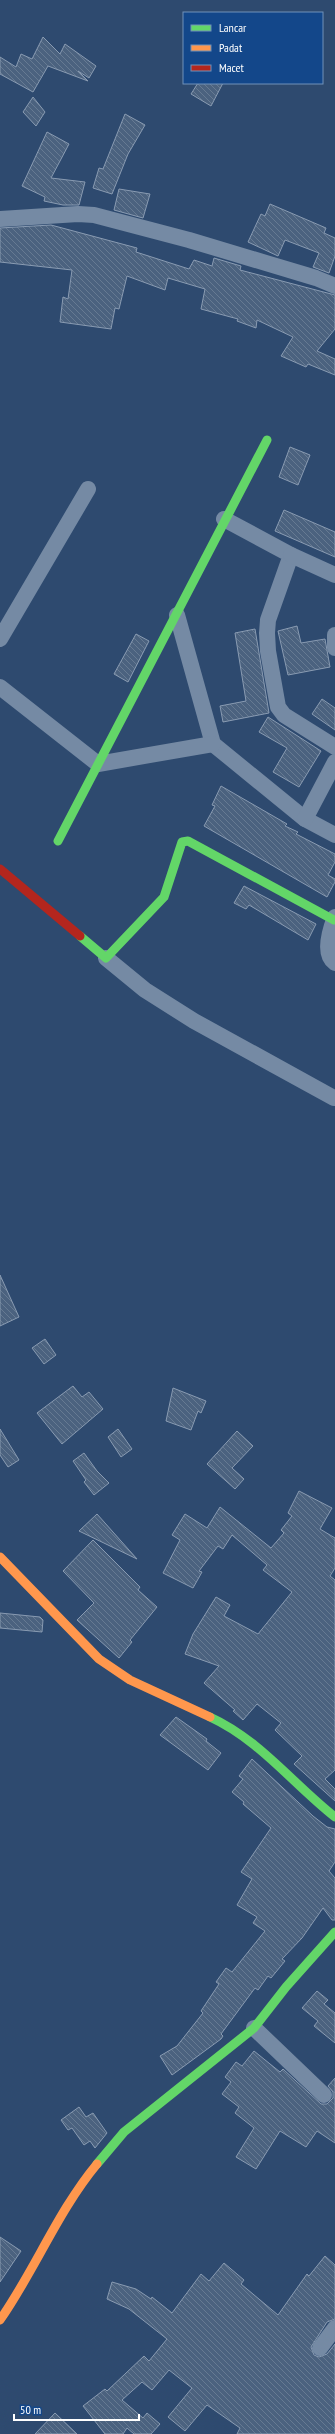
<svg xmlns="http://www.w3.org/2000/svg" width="335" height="2434" font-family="'PT Sans Narrow',sans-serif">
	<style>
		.building { fill: url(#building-back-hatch); stroke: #899bb2 }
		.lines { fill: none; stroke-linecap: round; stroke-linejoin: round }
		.street { stroke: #758aa4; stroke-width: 16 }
		.fast { stroke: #63d668; stroke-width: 9 }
		.slow { stroke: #ff974d; stroke-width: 9 }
		.jam { stroke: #b3261e; stroke-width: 9 }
	</style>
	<defs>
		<pattern id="building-back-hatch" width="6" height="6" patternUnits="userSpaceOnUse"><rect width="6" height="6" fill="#4b627f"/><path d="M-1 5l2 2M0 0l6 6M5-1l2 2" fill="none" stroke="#667a92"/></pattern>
	</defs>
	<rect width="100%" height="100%" fill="#2e4a6f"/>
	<g class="building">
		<path d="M 43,37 L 60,54 L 65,44 L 96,66 L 89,78 L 78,71 L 88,81 L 48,66 L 33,92 L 0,74 L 0,57 L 16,67 L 21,54 L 32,59 Z"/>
		<path d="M 198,83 L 223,83 L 211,106 L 191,94 Z"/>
		<path d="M 33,97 L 45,112 L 36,126 L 23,112 Z"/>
		<path d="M 125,114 L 145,125 L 128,154 L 112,194 L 93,188 L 99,168 L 103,169 Z"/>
		<path d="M 47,132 L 69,144 L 51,178 L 85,182 L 79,205 L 63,205 L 44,201 L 45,197 L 22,186 Z"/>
		<path d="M 119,189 L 150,194 L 143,218 L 114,210 Z"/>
		<path d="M 270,204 L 326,228 L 324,233 L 335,238 L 335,256 L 329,273 L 313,267 L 319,253 L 285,240 L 278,256 L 248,242 L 261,214 L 265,216 Z"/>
		<path d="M 51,225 L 137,248 L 136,252 L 189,269 L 194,260 L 212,266 L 214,258 L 241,266 L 240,270 L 335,295 L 335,329 L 317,351 L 335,359 L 335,375 L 308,364 L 306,367 L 281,356 L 293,337 L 257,320 L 256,328 L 237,321 L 238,319 L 201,309 L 205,289 L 168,278 L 165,290 L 127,276 L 119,309 L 115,308 L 111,329 L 60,322 L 63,297 L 68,299 L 72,270 L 0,262 L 0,228 Z"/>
		<path d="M 290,447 L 310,455 L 298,485 L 279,477 Z"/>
		<path d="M 284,510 L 335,532 L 335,557 L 275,531 Z"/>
		<path d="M 297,626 L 301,643 L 325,639 L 330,667 L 288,675 L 278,631 Z"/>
		<path d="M 255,629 L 269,713 L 223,722 L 220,706 L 246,701 L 235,633 Z"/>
		<path d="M 136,634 L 149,641 L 128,682 L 114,674 Z"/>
		<path d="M 322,699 L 335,708 L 335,730 L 312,714 Z"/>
		<path d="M 268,717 L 321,751 L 299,787 L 273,772 L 287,748 L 259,732 Z"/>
		<path d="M 221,786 L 287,824 L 285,826 L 298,832 L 296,834 L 335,854 L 335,862 L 328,875 L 335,879 L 335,882 L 327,897 L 204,826 L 215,806 L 212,805 Z"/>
		<path d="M 244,886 L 316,924 L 308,940 L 249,905 L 246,909 L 234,903 Z"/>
		<path d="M 0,1275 L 19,1317 L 0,1326 Z"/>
		<path d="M 45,1339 L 56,1355 L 44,1364 L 32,1348 Z"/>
		<path d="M 73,1386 L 82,1397 L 89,1392 L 103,1409 L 62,1444 L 37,1413 Z"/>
		<path d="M 173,1388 L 206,1401 L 201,1413 L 198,1411 L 191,1430 L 166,1421 Z"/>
		<path d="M 0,1429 L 19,1460 L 8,1467 L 0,1455 Z"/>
		<path d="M 118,1429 L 132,1449 L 121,1457 L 108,1437 Z"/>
		<path d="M 237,1431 L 253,1446 L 232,1468 L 244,1479 L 235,1489 L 207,1464 Z"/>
		<path d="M 84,1453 L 97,1471 L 109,1483 L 94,1495 L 84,1482 L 86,1480 L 73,1461 Z"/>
		<path d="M 299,1491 L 332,1508 L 320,1529 L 335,1538 L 335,1568 L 330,1576 L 335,1580 L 335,1770 L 325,1779 L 335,1789 L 335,1801 L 294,1764 L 302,1756 L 275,1730 L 281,1723 L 257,1704 L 243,1720 L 233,1711 L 235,1710 L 204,1683 L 219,1666 L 185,1654 L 193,1634 L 216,1597 L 230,1605 L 224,1616 L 258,1634 L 292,1592 L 263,1570 L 267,1565 L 232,1535 L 223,1549 L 218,1546 L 199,1571 L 202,1572 L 193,1588 L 163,1573 L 180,1540 L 172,1535 L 185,1514 L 207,1528 L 220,1507 L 271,1548 L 284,1533 L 281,1530 L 292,1516 L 288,1513 Z"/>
		<path d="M 97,1514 L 137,1559 L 79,1531 Z"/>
		<path d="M 93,1540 L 140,1587 L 138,1590 L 157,1607 L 130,1640 L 132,1642 L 119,1658 L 77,1620 L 94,1603 L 63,1571 Z"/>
		<path d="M 0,1613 L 40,1617 L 43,1620 L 42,1632 L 0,1628 Z"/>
		<path d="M 176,1717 L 207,1739 L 206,1741 L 221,1753 L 208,1770 L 160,1735 Z"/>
		<path d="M 252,1759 L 313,1816 L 327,1827 L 335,1829 L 335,1862 L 329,1871 L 335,1878 L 335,1920 L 332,1920 L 323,1908 L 302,1938 L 282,1959 L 285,1961 L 271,1978 L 268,1976 L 258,1990 L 255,1988 L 221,2034 L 223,2036 L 221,2039 L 172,2075 L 160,2056 L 177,2046 L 203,2013 L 201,2011 L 219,1984 L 216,1982 L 226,1968 L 232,1972 L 265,1931 L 253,1923 L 257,1917 L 237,1905 L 252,1879 L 241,1872 L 271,1828 L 243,1804 L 244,1802 L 232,1792 L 243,1779 L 239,1776 Z"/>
		<path d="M 317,1991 L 328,2000 L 324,2004 L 335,2013 L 335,2043 L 314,2026 L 318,2021 L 302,2008 Z"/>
		<path d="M 254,2051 L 280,2072 L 283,2069 L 321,2104 L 327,2104 L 333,2098 L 333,2092 L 328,2086 L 335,2078 L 335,2143 L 317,2131 L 306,2147 L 280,2131 L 256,2169 L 236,2157 L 254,2128 L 235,2113 L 239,2107 L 222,2094 L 231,2082 L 225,2077 L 236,2062 L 242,2066 Z"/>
		<path d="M 79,2107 L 86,2117 L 93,2113 L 107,2133 L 95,2148 L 90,2141 L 84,2145 L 72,2128 L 68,2130 L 61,2120 Z"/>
		<path d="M 0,2237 L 21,2251 L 0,2282 Z"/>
		<path d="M 325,2256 L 335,2265 L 335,2319 L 327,2322 L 311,2347 L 314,2355 L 319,2357 L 327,2354 L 335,2344 L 335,2434 L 237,2434 L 240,2428 L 207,2405 L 185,2431 L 168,2417 L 192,2388 L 169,2370 L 152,2390 L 142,2382 L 122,2400 L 143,2418 L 147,2413 L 160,2424 L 151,2434 L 134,2434 L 127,2428 L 123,2434 L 105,2434 L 83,2406 L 105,2389 L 107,2391 L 144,2356 L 149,2361 L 167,2339 L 129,2309 L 107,2299 L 112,2282 L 136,2289 L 151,2299 L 152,2297 L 172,2313 L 201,2274 L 209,2281 L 224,2263 L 244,2280 L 241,2284 L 278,2315 L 307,2274 L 309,2276 Z"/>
		<path d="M 55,2413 L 77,2434 L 35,2434 Z"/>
	</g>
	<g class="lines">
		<g class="street">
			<path d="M 0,219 L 78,214 L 94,215 L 189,240 L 316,278 L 335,286"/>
			<path d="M 224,519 L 291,555 L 268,620 L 267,633 L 268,651 L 278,707 L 284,715 L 335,747"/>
			<path d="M 291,555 L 335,575"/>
			<path d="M 177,615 L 213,744 L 305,819 L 335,835"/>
			<path d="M 335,635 L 335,648"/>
			<path d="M 0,639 L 88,489"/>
			<path d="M 0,687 L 98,764 L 213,744"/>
			<path d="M 305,819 L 335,762"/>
			<path d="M 335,917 C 330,930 322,954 335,963"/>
			<path d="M 106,958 L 145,990 L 194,1021 L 334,1098"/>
			<path d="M 254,2028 L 324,2095"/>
			<path d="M 320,2348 L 335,2328"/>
		</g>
		<g class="fast">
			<path d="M 58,841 L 267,440"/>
			<path d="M 80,936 L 106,958 L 164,897 L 182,842 L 188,841 L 334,920"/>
			<path d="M 210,1717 C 260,1740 293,1784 335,1817"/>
			<path d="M 97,2164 L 124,2132 L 254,2028 L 286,1987 L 335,1932"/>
		</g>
		<g class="slow">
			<path d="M 0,1557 L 99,1659 L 130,1680 L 210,1717"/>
			<path d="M 0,2320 C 35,2270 58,2211 97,2164"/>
		</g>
		<path class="jam" d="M 0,869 L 80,936"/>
	</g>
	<rect x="183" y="12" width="140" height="72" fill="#13478a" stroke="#7191b9"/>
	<rect x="191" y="25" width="20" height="6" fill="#63d668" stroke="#7191b9"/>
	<text x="219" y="32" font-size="12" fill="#ffffff">Lancar</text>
	<rect x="191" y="45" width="20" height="6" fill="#ff974d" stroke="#7191b9"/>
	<text x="219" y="52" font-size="12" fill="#ffffff">Padat</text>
	<rect x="191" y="65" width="20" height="6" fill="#b3261e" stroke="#7191b9"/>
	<text x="219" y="72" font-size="12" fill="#ffffff">Macet</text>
	<path d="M14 2414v6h125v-6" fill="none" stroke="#ffffff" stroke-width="2"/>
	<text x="20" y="2414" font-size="12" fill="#ffffff" stroke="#13478a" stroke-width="3" paint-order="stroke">50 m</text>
</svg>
